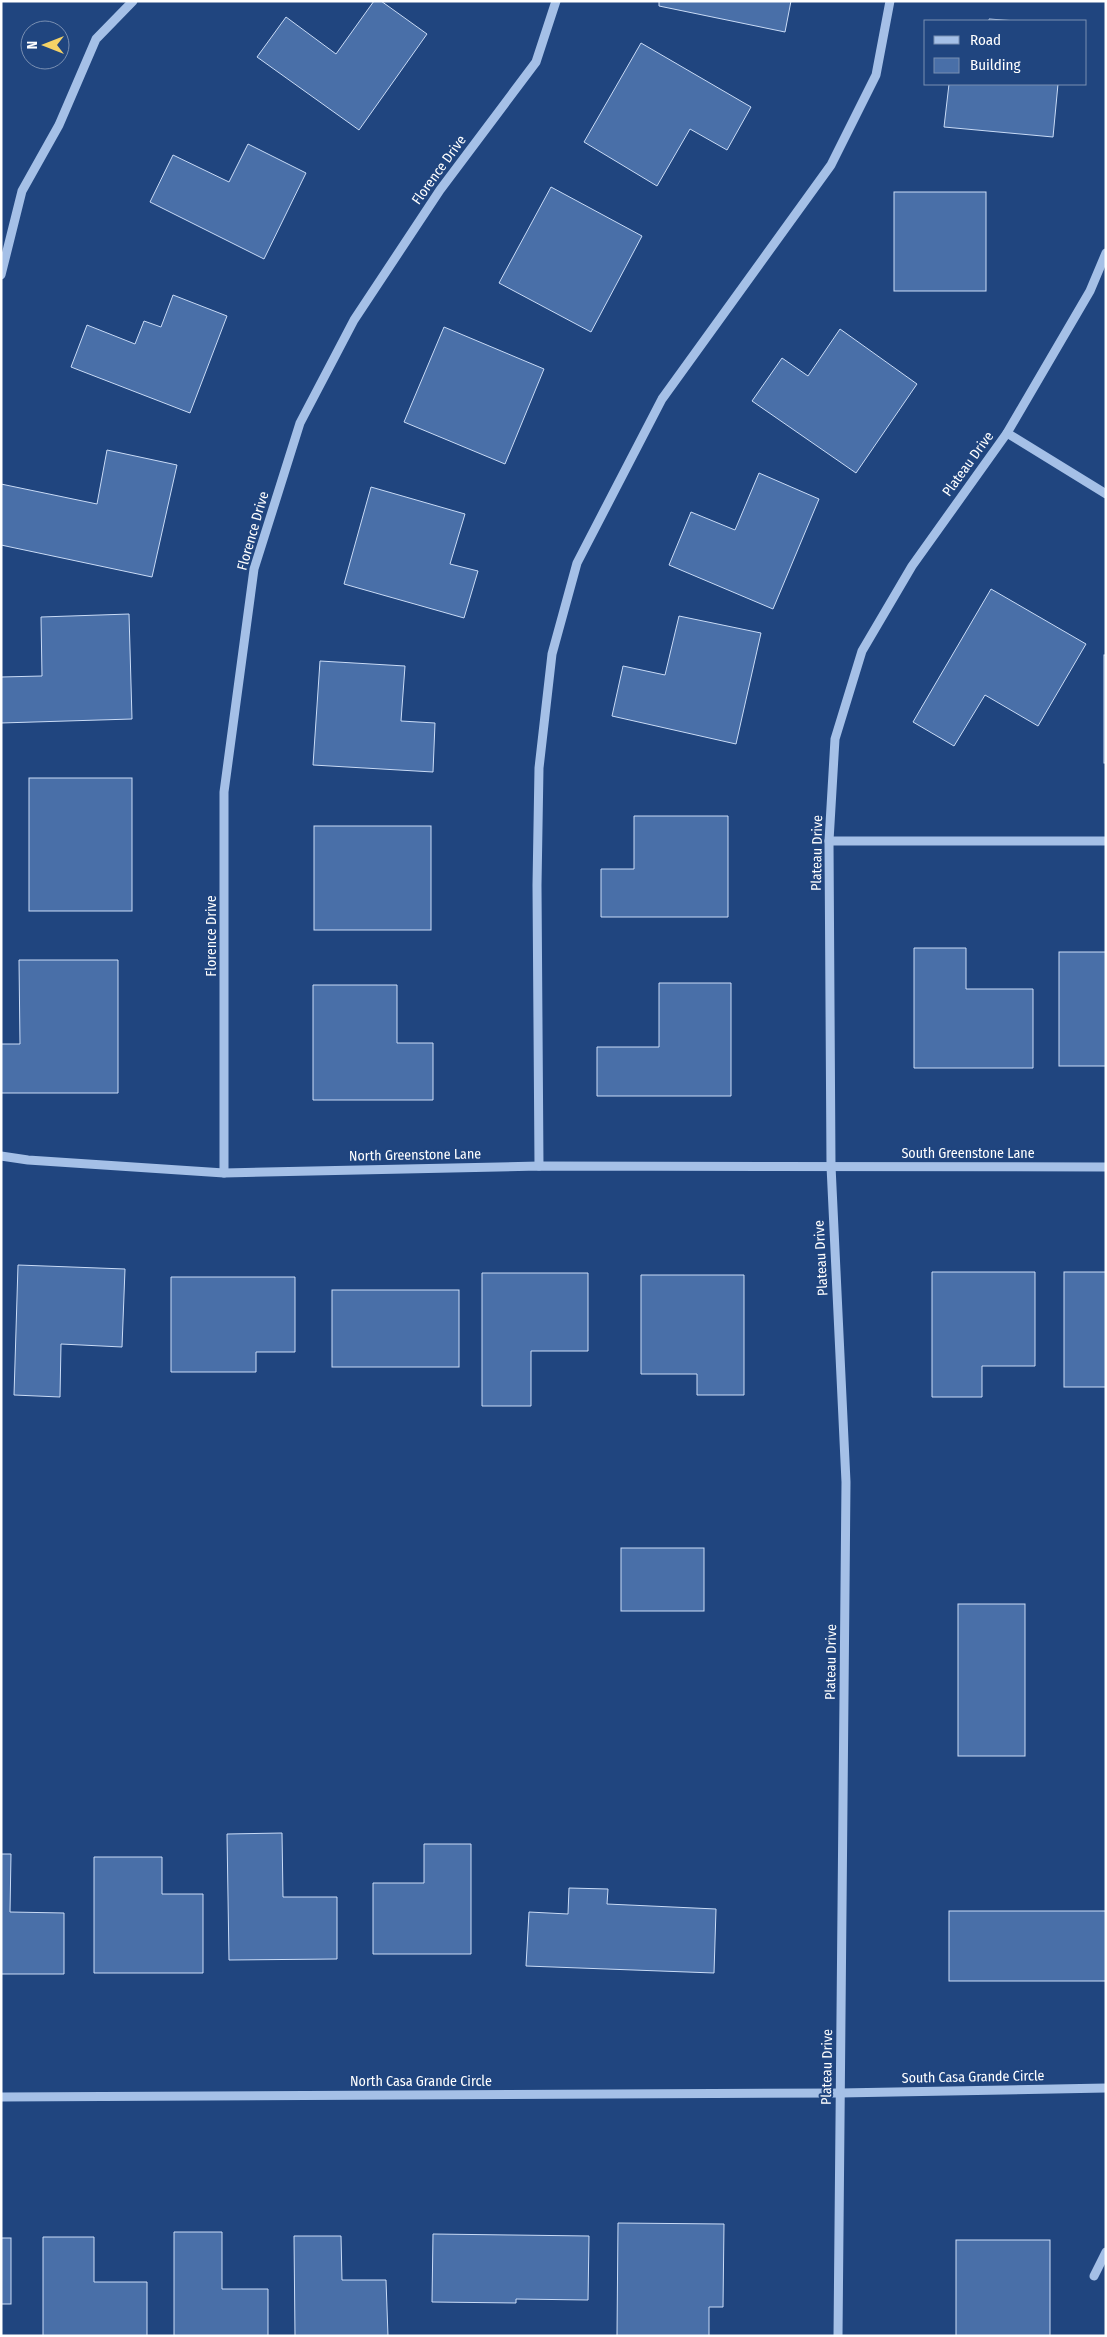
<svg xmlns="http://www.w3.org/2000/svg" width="1107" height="2337" font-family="'Fira Sans Condensed',sans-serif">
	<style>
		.building { fill: #496fa8; stroke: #c9dbf6 }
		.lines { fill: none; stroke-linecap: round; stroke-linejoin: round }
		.minor { stroke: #a5c0e7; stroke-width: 9 }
		.labels { text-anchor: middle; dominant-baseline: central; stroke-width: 4; stroke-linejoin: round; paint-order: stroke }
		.street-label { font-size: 14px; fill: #fff; stroke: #20457f }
	</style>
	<rect width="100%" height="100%" fill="#20457f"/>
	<g class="building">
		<path d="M 374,1 L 381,1 L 427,34 L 359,130 L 257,57 L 286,17 L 336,54 Z"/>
		<path d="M 659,1 L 791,1 L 785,32 L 659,6 Z"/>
		<path d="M 989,19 L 1017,21 L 989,21 Z"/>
		<path d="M 641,43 L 751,107 L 727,150 L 690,129 L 657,186 L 584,142 Z"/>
		<path d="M 949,84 L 1058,84 L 1053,137 L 944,127 Z"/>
		<path d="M 248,144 L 306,173 L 264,259 L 150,202 L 173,155 L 229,182 Z"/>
		<path d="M 551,187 L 642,236 L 591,332 L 499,283 Z"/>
		<rect x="894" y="192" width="92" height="99"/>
		<path d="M 173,295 L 227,316 L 190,413 L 71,367 L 87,325 L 135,344 L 144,321 L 161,327 Z"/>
		<path d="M 444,327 L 544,369 L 505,464 L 404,422 Z"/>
		<path d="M 840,329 L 917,384 L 856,473 L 752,401 L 782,358 L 808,376 Z"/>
		<path d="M 107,450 L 177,465 L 152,577 L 1,545 L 1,484 L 97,504 Z"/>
		<path d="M 759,473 L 819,499 L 773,609 L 669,565 L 691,512 L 735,530 Z"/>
		<path d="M 371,487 L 465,514 L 450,564 L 478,571 L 464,618 L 344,584 Z"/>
		<path d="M 991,589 L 1086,644 L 1038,726 L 985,695 L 954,746 L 913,722 Z"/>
		<path d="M 129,614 L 132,719 L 1,723 L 1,677 L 42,676 L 41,617 Z"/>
		<path d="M 679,616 L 761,633 L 736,744 L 612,716 L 623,666 L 665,675 Z"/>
		<rect x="1104" y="655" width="2" height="108"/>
		<path d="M 320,661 L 405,666 L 401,721 L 435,723 L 433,772 L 313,765 Z"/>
		<rect x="29" y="778" width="103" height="133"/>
		<path d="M 634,816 L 728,816 L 728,917 L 601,917 L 601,869 L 634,869 Z"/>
		<rect x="314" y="826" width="117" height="104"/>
		<path d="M 914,948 L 966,948 L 966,989 L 1033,989 L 1033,1068 L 914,1068 Z"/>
		<rect x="1059" y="952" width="47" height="114"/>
		<path d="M 19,960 L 118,960 L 118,1093 L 1,1093 L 1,1044 L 20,1044 Z"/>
		<path d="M 659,983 L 731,983 L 731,1096 L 597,1096 L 597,1047 L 659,1047 Z"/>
		<path d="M 313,985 L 397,985 L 397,1043 L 433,1043 L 433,1100 L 313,1100 Z"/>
		<path d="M 18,1265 L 125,1269 L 122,1347 L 61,1344 L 60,1397 L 14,1395 Z"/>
		<path d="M 932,1272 L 1035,1272 L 1035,1366 L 982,1366 L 982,1397 L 932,1397 Z"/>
		<rect x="1064" y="1272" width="42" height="115"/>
		<path d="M 482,1273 L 588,1273 L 588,1351 L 531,1351 L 531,1406 L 482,1406 Z"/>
		<path d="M 641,1275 L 744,1275 L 744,1395 L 697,1395 L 697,1374 L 641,1374 Z"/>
		<path d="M 171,1277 L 295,1277 L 295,1352 L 256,1352 L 256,1372 L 171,1372 Z"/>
		<rect x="332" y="1290" width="127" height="77"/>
		<rect x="621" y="1548" width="83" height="63"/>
		<rect x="958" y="1604" width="67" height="152"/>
		<path d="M 282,1833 L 283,1897 L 337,1897 L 337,1959 L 229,1960 L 227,1834 Z"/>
		<path d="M 424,1844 L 471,1844 L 471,1954 L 373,1954 L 373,1883 L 424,1883 Z"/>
		<path d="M 1,1854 L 11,1854 L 10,1912 L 64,1913 L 64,1974 L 1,1974 Z"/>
		<path d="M 94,1857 L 162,1857 L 162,1894 L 203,1894 L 203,1973 L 94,1973 Z"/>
		<path d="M 569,1888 L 608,1889 L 607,1904 L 716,1909 L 714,1973 L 526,1966 L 529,1912 L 568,1914 Z"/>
		<rect x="949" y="1911" width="157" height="70"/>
		<path d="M 618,2223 L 724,2224 L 723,2307 L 709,2307 L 709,2336 L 617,2336 Z"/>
		<path d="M 174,2232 L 222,2232 L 222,2289 L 268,2289 L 268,2336 L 174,2336 Z"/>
		<path d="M 433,2234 L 589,2236 L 588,2300 L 516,2299 L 516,2303 L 432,2302 Z"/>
		<path d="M 294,2236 L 341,2236 L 342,2280 L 386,2280 L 388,2336 L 295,2336 Z"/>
		<path d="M 43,2237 L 94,2237 L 94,2282 L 147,2282 L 147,2336 L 43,2336 Z"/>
		<rect x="1" y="2238" width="10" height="66"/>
		<rect x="956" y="2240" width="94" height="96"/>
	</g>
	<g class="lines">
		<g class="minor">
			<path d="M 1,275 L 22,191 L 59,125 L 96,39 L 133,1"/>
			<path d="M 1007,433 L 1106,494"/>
			<path d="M 829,841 L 1106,841"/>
			<path d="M 1,1156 L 28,1160 L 224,1173 L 539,1166 L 1106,1167"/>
			<path d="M 539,1166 L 537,885 L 539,768 L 552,654 L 577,563 L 662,399 L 831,165 L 876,75 L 890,1"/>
			<path d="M 224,1173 L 224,792 L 254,569 L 300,423 L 354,320 L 440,190 L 536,62 L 556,1"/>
			<path d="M 1,2097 L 840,2093 L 1106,2088"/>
			<path d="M 1094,2276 L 1106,2252"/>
			<path d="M 838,2336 L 846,1482 L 831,1166 L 829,841 L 835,739 L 862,651 L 912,566 L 1007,433 L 1090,291 L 1106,253"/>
		</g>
	</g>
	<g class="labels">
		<g class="street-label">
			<text transform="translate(439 170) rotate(-54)">Florence Drive</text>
			<text transform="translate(968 464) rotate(-54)">Plateau Drive</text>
			<text transform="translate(253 531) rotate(-74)">Florence Drive</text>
			<text transform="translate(817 853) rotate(-89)">Plateau Drive</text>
			<text transform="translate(211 936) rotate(-90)">Florence Drive</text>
			<text x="968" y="1153">South Greenstone Lane</text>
			<text transform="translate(415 1155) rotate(-1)">North Greenstone Lane</text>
			<text transform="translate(821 1258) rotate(-93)">Plateau Drive</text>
			<text transform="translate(831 1662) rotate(-89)">Plateau Drive</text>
			<text transform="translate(827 2067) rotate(-89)">Plateau Drive</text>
			<text transform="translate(973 2077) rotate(-1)">South Casa Grande Circle</text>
			<text x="421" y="2081">North Casa Grande Circle</text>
		</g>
	</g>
	<rect width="1107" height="2337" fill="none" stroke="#ffffff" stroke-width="5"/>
	<rect x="924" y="20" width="162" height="65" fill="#20457f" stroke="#798fb2"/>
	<rect x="934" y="36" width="25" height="8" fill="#a5c0e7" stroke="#798fb2"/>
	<text x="970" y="45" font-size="15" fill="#ffffff">Road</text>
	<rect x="934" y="58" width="25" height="15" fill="#496fa8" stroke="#798fb2"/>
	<text x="970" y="70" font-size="15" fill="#ffffff">Building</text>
	<g transform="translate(45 45) rotate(270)"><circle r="24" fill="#20457f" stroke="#798fb2"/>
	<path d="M0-4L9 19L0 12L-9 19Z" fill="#f4d266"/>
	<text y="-8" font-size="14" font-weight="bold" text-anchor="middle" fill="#ffffff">N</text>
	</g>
</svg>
